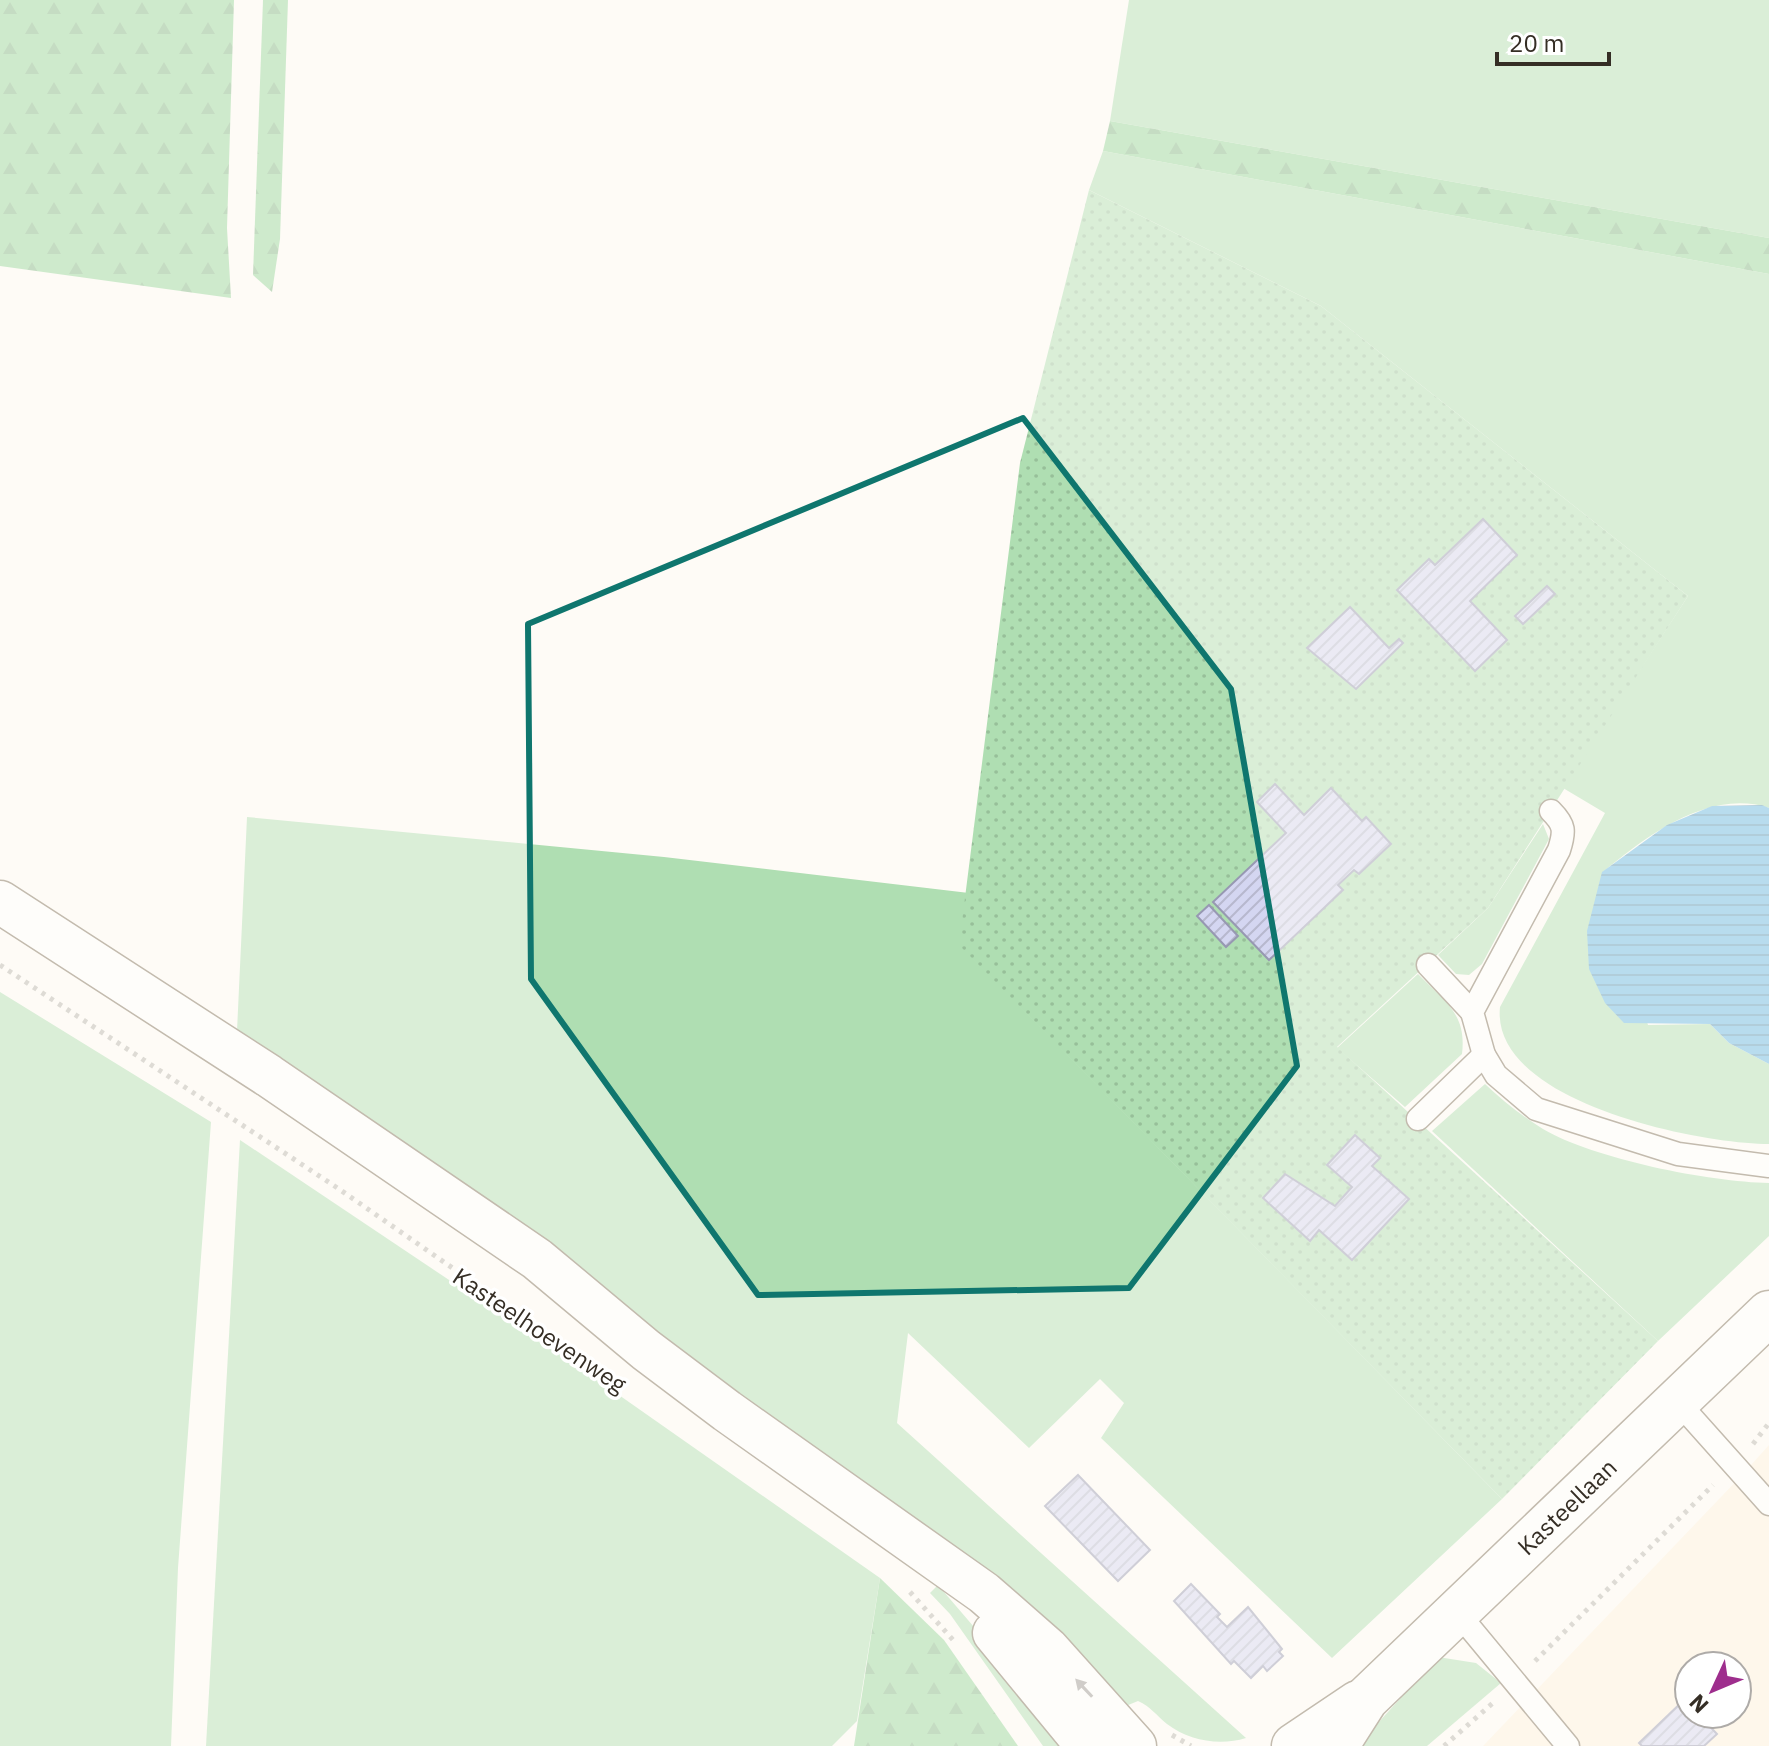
<svg xmlns="http://www.w3.org/2000/svg" width="1769" height="1746" font-family="'IBM Plex Sans',sans-serif">
	<style>
		.built { fill: #fef1de; fill-rule: evenodd }
		.grass { fill: #afdeb2 }
		.forest { fill: url(#forest-firs) }
		.garden { fill: url(#garden-dots) }
		.water { fill: url(#water-rules) }
		.building { fill: url(#building-hatch); stroke: #9798b2; stroke-width: 2 }
		.lines { fill: none; stroke-linecap: round; stroke-linejoin: round }
		.service-casing { stroke: #7d6d57; stroke-width: 25 }
		.minor-casing { stroke: #7d6d57; stroke-width: 45 }
		.tertiary-casing { stroke: #7d6d57; stroke-width: 47 }
		.path { stroke: #b8b4ad; stroke-width: 5; stroke-dasharray: 4 6; stroke-linecap: butt }
		.service { stroke: #fff; stroke-width: 22 }
		.minor { stroke: #fff; stroke-width: 42 }
		.tertiary { stroke: #fff; stroke-width: 44 }
		.oneway { fill: #9a9692 }
		.marked { fill: none; stroke: #0f766e; stroke-width: 6; stroke-linejoin: round }
		.labels { text-anchor: middle; dominant-baseline: central; stroke-width: 7; stroke-linejoin: round; paint-order: stroke }
		.street-label { font-size: 24px; fill: #352e25; stroke: #fff }
	</style>
	<defs>
		<pattern id="forest-firs" width="22" height="20" patternUnits="userSpaceOnUse" patternTransform="scale(2)"><rect width="22" height="20" fill="#96d59a"/><path d="M5 1l3.5 6h-7zM16 11l3.5 6h-7z" fill="#82b785"/></pattern>
		<pattern id="garden-dots" width="8" height="8" patternUnits="userSpaceOnUse" patternTransform="scale(2)"><rect width="8" height="8" fill="#afdeb2"/><path d="M2 2h.1M6 6h.1" fill="none" stroke="#97bf99" stroke-width="1.8" stroke-linecap="round"/></pattern>
		<pattern id="water-rules" width="6" height="5" patternUnits="userSpaceOnUse" patternTransform="scale(2)"><rect width="6" height="5" fill="#65b6e5"/><path d="M0 2.5h6" fill="none" stroke="#5494b9"/></pattern>
		<pattern id="building-hatch" width="6" height="6" patternUnits="userSpaceOnUse" patternTransform="scale(2)"><rect width="6" height="6" fill="#d4d6f1"/><path d="M-1 1l2-2M0 6l6-6M5 7l2-2" fill="none" stroke="#b7b8ce"/></pattern>
	</defs>
	<rect width="100%" height="100%" fill="#fefbf6"/>
	<path class="built" d="M 1769,1445 L 1769,1746 L 1483,1746 L 1742,1475 ZM 1689,1666 L 1737,1666 L 1737,1714 L 1689,1714 Z"/>
	<g class="grass">
		<path d="M 1129,0 L 1769,0 L 1769,238 L 1110,121 Z"/>
		<path d="M 1103,151 L 1769,274 L 1769,808 C 1709,788 1645,837 1602,873 L 1648,1025 L 1710,1024 L 1729,1043 L 1769,1064 L 1769,1144 C 1699,1144 1490,1102 1500,1007 L 1605,813 L 1563,788 L 1688,596 L 1321,306 L 1089,190 Z"/>
		<path d="M 247,817 L 664,857 L 969,893 L 960,945 L 1502,1499 L 1332,1658 L 1101,1438 L 1124,1403 L 1100,1379 L 1029,1448 L 908,1333 L 897,1423 L 1246,1738 C 1220,1746 1189,1741 1167,1724 C 1156,1715 1151,1707 1138,1701 L 1121,1708 L 971,1560 L 237,1031 Z"/>
		<path d="M 1543,824 L 1549,839 L 1482,964 L 1469,975 L 1456,974 L 1438,955 L 1488,908 Z"/>
		<path d="M 1418,974 C 1444,1001 1467,1013 1462,1054 L 1405,1107 L 1337,1048 Z"/>
		<path d="M 0,992 L 211,1122 L 178,1568 L 171,1746 L 0,1746 Z"/>
		<path d="M 1485,1084 C 1503,1101 1522,1116 1543,1129 C 1594,1159 1710,1182 1769,1183 L 1769,1236 L 1658,1341 L 1432,1131 Z"/>
		<path d="M 240,1140 L 579,1367 L 880,1578 L 857,1721 L 832,1746 L 206,1746 Z"/>
		<path d="M 938,1585 L 992,1648 L 1067,1746 L 1043,1746 L 950,1614 L 930,1593 Z"/>
		<path d="M 1438,1657 L 1476,1663 L 1501,1683 L 1427,1746 L 1357,1746 Z"/>
	</g>
	<g class="forest">
		<path d="M 0,0 L 234,0 L 227,228 L 231,298 L 0,266 Z"/>
		<path d="M 263,0 L 288,0 L 280,239 L 272,292 L 253,275 Z"/>
		<path d="M 1110,121 L 1769,238 L 1769,274 L 1103,151 Z"/>
		<path d="M 880,1578 L 944,1640 L 1018,1746 L 854,1746 Z"/>
	</g>
	<path class="garden" d="M 1089,190 L 1321,306 L 1688,596 L 1488,908 L 1337,1047 L 1658,1341 L 1502,1499 L 959,945 L 1020,463 Z"/>
	<path class="water" d="M 1762,805 L 1769,808 L 1769,1064 L 1729,1043 L 1710,1024 L 1624,1023 L 1605,1003 L 1589,969 L 1587,931 L 1602,872 L 1667,825 L 1712,806 Z"/>
	<g class="building">
		<path d="M 1483,519 L 1517,555 L 1470,601 L 1507,640 L 1475,671 L 1397,590 L 1429,559 L 1435,565 Z"/>
		<path d="M 1547,586 L 1555,594 L 1523,624 L 1515,616 Z"/>
		<path d="M 1350,607 L 1389,648 L 1399,639 L 1403,643 L 1356,689 L 1307,648 Z"/>
		<path d="M 1275,784 L 1304,815 L 1331,788 L 1362,821 L 1366,817 L 1391,844 L 1359,874 L 1354,870 L 1338,885 L 1343,890 L 1269,960 L 1213,902 L 1286,833 L 1257,802 Z"/>
		<path d="M 1209,905 L 1238,936 L 1226,947 L 1197,916 Z"/>
		<path d="M 1355,1135 L 1380,1158 L 1372,1166 L 1409,1199 L 1352,1260 L 1319,1230 L 1310,1241 L 1263,1198 L 1285,1174 L 1335,1206 L 1352,1187 L 1327,1165 Z"/>
		<path d="M 1078,1475 L 1150,1550 L 1118,1581 L 1045,1506 Z"/>
		<path d="M 1191,1584 L 1220,1614 L 1217,1617 L 1227,1627 L 1248,1607 L 1282,1649 L 1279,1652 L 1283,1656 L 1267,1671 L 1263,1666 L 1251,1678 L 1234,1661 L 1231,1664 L 1174,1601 Z"/>
		<path d="M 1684,1700 L 1689,1705 L 1689,1714 L 1698,1714 L 1717,1734 L 1704,1746 L 1642,1746 L 1639,1743 Z"/>
	</g>
	<g class="lines">
		<defs>
			<g id="service">
				<path d="M 1551,811 C 1565,825 1565,831 1559,850 L 1472,1012 L 1484,1055 L 1496,1075 L 1536,1109 L 1678,1154 L 1769,1166"/>
				<path d="M 1428,965 L 1472,1012"/>
				<path d="M 1418,1119 L 1484,1055"/>
				<path d="M 1677,1401 L 1769,1504"/>
				<path d="M 1457,1612 L 1568,1746"/>
			</g>
			<g id="minor">
				<path d="M 0,902 L 269,1076 L 537,1259 L 646,1350 L 727,1411 L 984,1593 L 1048,1649 L 1135,1746"/>
				<path d="M 994,1633 L 1087,1746"/>
			</g>
			<g id="tertiary">
				<path d="M 1294,1746 L 1358,1703"/>
				<path id="s1" d="M 1336,1746 L 1366,1699 L 1769,1313"/>
			</g>
		</defs>
		<use href="#service" class="service-casing"/>
		<use href="#minor" class="minor-casing"/>
		<use href="#tertiary" class="tertiary-casing"/>
		<g class="path">
			<path d="M 0,965 L 339,1189 L 622,1386"/>
			<path d="M 1753,1444 L 1769,1423"/>
			<path d="M 910,1592 L 954,1641"/>
			<path d="M 1535,1661 L 1713,1485"/>
			<path d="M 1172,1735 L 1191,1746"/>
			<path d="M 1444,1746 L 1494,1702"/>
		</g>
		<use href="#service" class="service"/>
		<use href="#minor" class="minor"/>
		<use href="#tertiary" class="tertiary"/>
	</g>
	<defs><path id="oneway-solid" d="M-6-.8H1V-3.2L6.5 0L1 3.2V.8H-6Z" transform="scale(2)"/></defs>
	<use class="oneway" href="#oneway-solid" transform="translate(1084 1688) rotate(-133)"/>
	<path d="M0 0H1769V1746H0ZM 1023,418 L 1231,689 L 1297,1066 L 1129,1288 L 758,1295 L 531,979 L 528,624 Z" fill="#fefbf6" fill-opacity=".55" fill-rule="evenodd"/>
	<path class="marked" d="M 1023,418 L 1231,689 L 1297,1066 L 1129,1288 L 758,1295 L 531,979 L 528,624 Z"/>
	<g class="labels">
		<g class="street-label">
			<text transform="translate(540 1330) rotate(34)">Kasteelhoevenweg</text>
			<text stroke="none"><textPath href="#s1" startOffset="334">Kasteellaan</textPath></text>
		</g>
	</g>
	<g transform="translate(1713 1690) rotate(226)"><circle r="38" fill="#ffffff" stroke="#aeaba8" stroke-width="2"/>
	<path d="M0-6L14 30L0 20L-14 30Z" fill="#9e2e8d"/>
	<text y="-12" font-size="22" font-weight="bold" text-anchor="middle" fill="#352e25">N</text>
	</g>
	<path d="M1497 52v12h112v-12" fill="none" stroke="#352e25" stroke-width="4"/>
	<text x="1509" y="52" font-size="24" fill="#352e25" stroke="#ffffff" stroke-width="6" paint-order="stroke">20 m</text>
</svg>
